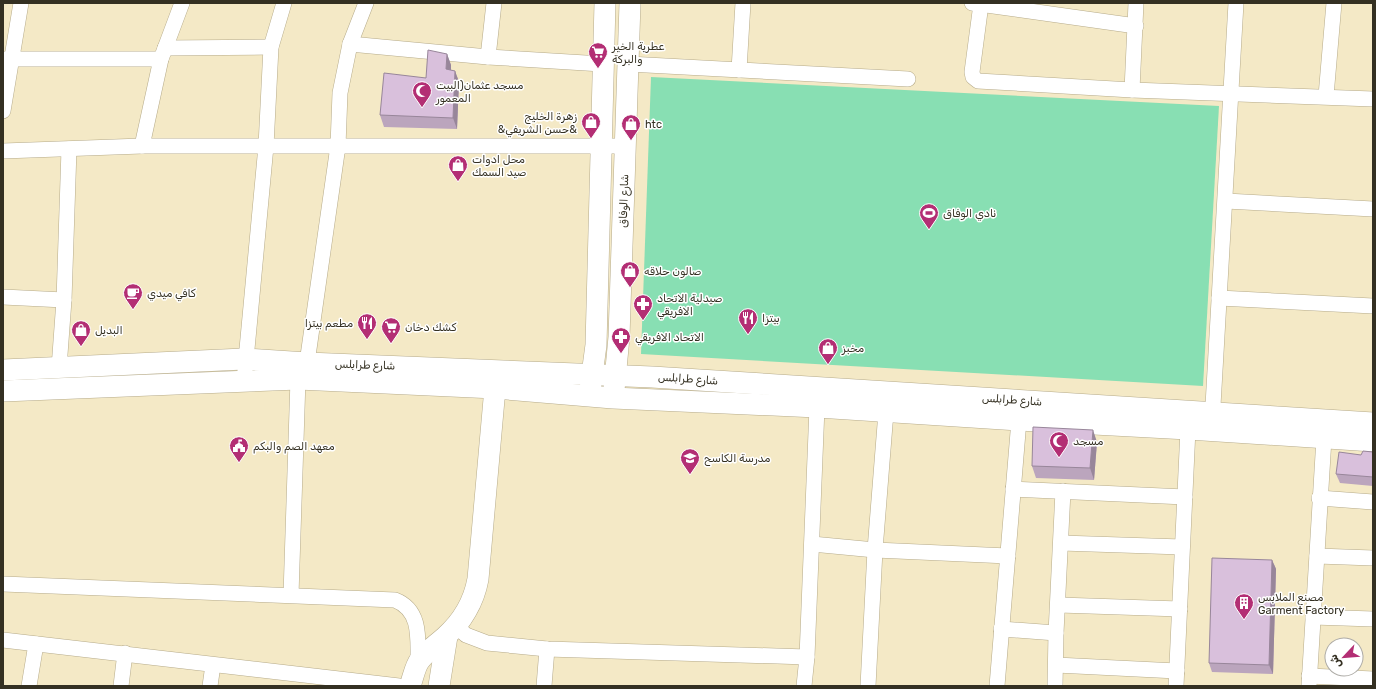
<svg xmlns="http://www.w3.org/2000/svg" width="1376" height="689" font-family="Rubik,Cairo,sans-serif">
	<style>
		.green { fill: #88dfb3 }
		.lines { fill: none; stroke-linecap: round; stroke-linejoin: round }
		.street-casing { stroke: #b6ab8a; stroke-width: 16 }
		.secondary-casing { stroke: #b6ab8a; stroke-width: 22 }
		.street { stroke: #fff; stroke-width: 15 }
		.secondary { stroke: #fff; stroke-width: 21 }
		.wall { fill: #bba5bd }
		.shaded-wall { fill: #98869a }
		.building { fill: #d9c0dc; stroke: #98869a }
		.labels { text-anchor: middle; dominant-baseline: central; stroke-width: 3; stroke-linejoin: round; paint-order: stroke }
		.poi-label { font-size: 11px; fill: #343022; stroke: #fff; text-anchor: start }
		.street-label { font-size: 11px; fill: #343022; stroke: #fff }
	</style>
	<rect width="100%" height="100%" fill="#f4e9c6"/>
	<path class="green" d="M 651,77 L 1219,106 L 1203,386 L 641,354 Z"/>
	<g class="lines">
		<defs>
			<g id="street">
				<path d="M 972,3 L 1136,26"/>
				<path d="M 981,4 L 972,72 L 973,77 L 978,81 L 1132,90 L 1373,99"/>
				<path d="M 350,44 L 488,57 L 602,64"/>
				<path d="M 165,48 L 271,47"/>
				<path d="M 488,57 L 494,3"/>
				<path d="M 3,59 L 161,59"/>
				<path d="M 628,64 L 908,79"/>
				<path d="M 739,70 L 743,3"/>
				<path d="M 1132,90 L 1136,3"/>
				<path d="M 1326,96 L 1334,3"/>
				<path d="M 3,111 L 21,3"/>
				<path d="M 142,146 L 161,59 L 182,3"/>
				<path d="M 3,151 L 142,146 L 626,146"/>
				<path d="M 1226,201 L 1373,209"/>
				<path d="M 3,297 L 64,300"/>
				<path d="M 1219,298 L 1373,306"/>
				<path d="M 307,363 L 338,146 L 340,93 L 350,44 L 366,3"/>
				<path d="M 59,368 L 64,300 L 69,149"/>
				<path d="M 244,381 L 266,146 L 271,47 L 284,3"/>
				<path d="M 1212,423 L 1236,3"/>
				<path d="M 1013,489 L 1185,497"/>
				<path d="M 1319,498 L 1373,502"/>
				<path d="M 1061,543 L 1182,547"/>
				<path d="M 812,544 L 875,550 L 1008,556"/>
				<path d="M 1317,556 L 1373,558"/>
				<path d="M 3,584 L 395,600 C 421,610 418,638 418,661"/>
				<path d="M 291,595 L 298,379"/>
				<path d="M 1059,605 L 1180,609"/>
				<path d="M 1313,617 L 1373,619"/>
				<path d="M 455,625 L 466,635 L 487,643 L 547,649 L 807,657"/>
				<path d="M 1001,629 L 1056,633"/>
				<path d="M 3,640 L 399,686"/>
				<path d="M 1056,665 L 1177,671"/>
				<path d="M 1309,676 L 1373,679"/>
				<path d="M 29,686 L 36,644"/>
				<path d="M 121,686 L 125,653"/>
				<path d="M 210,686 L 213,665"/>
				<path d="M 544,686 L 547,649"/>
				<path d="M 804,686 L 807,657 L 817,407"/>
				<path d="M 868,686 L 875,550 L 886,412"/>
				<path d="M 997,686 L 1019,420"/>
				<path d="M 1055,686 L 1056,633 L 1063,491"/>
				<path d="M 1176,686 L 1188,429"/>
				<path d="M 1309,686 L 1324,438"/>
			</g>
			<g id="secondary">
				<path d="M 3,370 L 244,359 L 307,363 L 652,377 L 1373,423"/>
				<path d="M 590,390 L 596,345 L 605,3"/>
				<path d="M 614,390 L 619,337 L 630,3"/>
				<path d="M 3,391 L 298,379 L 495,388 L 613,398 L 817,407 L 1019,420 L 1188,429 L 1373,441"/>
				<path d="M 410,686 C 413,678 415,666 420,660 C 427,651 436,645 445,637 C 462,622 474,601 478,579 L 495,388"/>
				<path d="M 439,686 L 447,636"/>
			</g>
		</defs>
		<use href="#street" class="street-casing"/>
		<use href="#secondary" class="secondary-casing"/>
		<use href="#street" class="street"/>
		<use href="#secondary" class="secondary"/>
	</g>
	<g class="wall">
		<path d="M 447,54 L 451,65 L 451,70 L 455,71 L 459,82 L 457,129 L 384,127 L 380,115 L 426,78 Z"/>
		<path d="M 1097,442 L 1094,480 L 1036,478 L 1032,466 Z"/>
		<path d="M 1373,452 L 1373,486 L 1340,483 L 1336,474 L 1361,455 Z"/>
		<path d="M 1272,560 L 1276,569 L 1273,674 L 1212,672 L 1209,663 Z"/>
	</g>
	<g class="shaded-wall">
		<path d="M 447,54 L 451,65 L 451,81 L 446,69 Z"/>
		<path d="M 455,71 L 459,82 L 457,129 L 453,118 Z"/>
		<path d="M 1093,430 L 1097,442 L 1094,480 L 1090,468 Z"/>
		<path d="M 1272,560 L 1276,569 L 1273,674 L 1269,665 Z"/>
	</g>
	<g class="building">
		<path d="M 428,50 L 447,54 L 446,69 L 455,71 L 453,118 L 380,115 L 384,73 L 426,78 Z"/>
		<path d="M 1033,427 L 1093,430 L 1090,468 L 1032,466 Z"/>
		<path d="M 1363,451 L 1373,452 L 1373,477 L 1336,474 L 1339,452 L 1361,455 Z"/>
		<path d="M 1212,558 L 1272,560 L 1269,665 L 1209,663 Z"/>
	</g>
	<defs>
		<symbol id="supermarket-pin" viewBox="-11 -11 22 30"><path d="M0 17L-7.5 6A9.5 9.5 0 1 1 7.5 6Z" fill="#b32e74" stroke="#fff"/><path d="M-6-5.5h2.5l.6 2H6L4.5 2H-2.5L-4.4-4H-6ZM-1.5 3.2a1.3 1.3 0 1 0 .1 0ZM3 3.2a1.3 1.3 0 1 0 .1 0Z" fill="#fff"/></symbol>
		<symbol id="mosque-pin" viewBox="-11 -11 22 30"><path d="M0 17L-7.5 6A9.5 9.5 0 1 1 7.5 6Z" fill="#b32e74" stroke="#fff"/><path d="M3.5-4.9A6 6 0 1 0 3.5 4.9A5 5 0 1 1 3.5-4.9Z" fill="#fff"/></symbol>
		<symbol id="shop-pin" viewBox="-11 -11 22 30"><path d="M0 17L-7.5 6A9.5 9.5 0 1 1 7.5 6Z" fill="#b32e74" stroke="#fff"/><path d="M-5-2.5h2.3a2.7 3.5 0 0 1 5.4 0H5L5.5 6h-11ZM-1.5-2.5h3a1.5 2.3 0 0 0-3 0Z" fill="#fff"/></symbol>
		<symbol id="stadium-pin" viewBox="-11 -11 22 30"><path d="M0 17L-7.5 6A9.5 9.5 0 1 1 7.5 6Z" fill="#b32e74" stroke="#fff"/><path d="M0-5a6.5 5 0 1 0 0 10a6.5 5 0 1 0 0-10ZM-3.5-1.8h7v3.6h-7Z" fill="#fff"/></symbol>
		<symbol id="cafe-pin" viewBox="-11 -11 22 30"><path d="M0 17L-7.5 6A9.5 9.5 0 1 1 7.5 6Z" fill="#b32e74" stroke="#fff"/><path d="M-5.5-4.5H6V0H3Q3 3.5 0 3.5H-2.5Q-5.5 3.5-5.5 0ZM3-3.2v2h1.7v-2ZM-6 4.5H4V6H-6Z" fill="#fff"/></symbol>
		<symbol id="pharmacy-pin" viewBox="-11 -11 22 30"><path d="M0 17L-7.5 6A9.5 9.5 0 1 1 7.5 6Z" fill="#b32e74" stroke="#fff"/><path d="M-2-6h4v4h4v4h-4v4h-4v-4h-4v-4h4Z" fill="#fff"/></symbol>
		<symbol id="restaurant-pin" viewBox="-11 -11 22 30"><path d="M0 17L-7.5 6A9.5 9.5 0 1 1 7.5 6Z" fill="#b32e74" stroke="#fff"/><path d="M-5-6h1v4h1v-4h1v4h1v-4h1v5L-1.5 .5V6h-2V.5L-5-1ZM5-6V6H3V1.5H1.5Q1.5-4 5-6Z" fill="#fff"/></symbol>
		<symbol id="civic-pin" viewBox="-11 -11 22 30"><path d="M0 17L-7.5 6A9.5 9.5 0 1 1 7.5 6Z" fill="#b32e74" stroke="#fff"/><path d="M-.6-6.5H3V-4.5H.6V-3L4-1V1h2V6H-6V1h2V-1L-.6-3ZM-1.2 2.5V6h2.4V2.5Z" fill="#fff"/></symbol>
		<symbol id="school-pin" viewBox="-11 -11 22 30"><path d="M0 17L-7.5 6A9.5 9.5 0 1 1 7.5 6Z" fill="#b32e74" stroke="#fff"/><path d="M0-5L7-2L0 1L-7-2ZM-4 1L0 2.5L4 1V4Q0 6-4 4Z" fill="#fff"/></symbol>
		<symbol id="building-pin" viewBox="-11 -11 22 30"><path d="M0 17L-7.5 6A9.5 9.5 0 1 1 7.5 6Z" fill="#b32e74" stroke="#fff"/><path d="M-4-6H4V6H1V3H-1V6H-4ZM-2.5-4.3h1.7v1.8h-1.7ZM.8-4.3h1.7v1.8H.8ZM-2.5-1h1.7V.8h-1.7ZM.8-1h1.7V.8H.8Z" fill="#fff"/></symbol>
	</defs>
	<g fill-rule="evenodd">
		<use href="#supermarket-pin" x="587" y="41" width="22" height="30"/>
		<use href="#mosque-pin" x="411" y="80" width="22" height="30"/>
		<use href="#shop-pin" x="580" y="111" width="22" height="30"/>
		<use href="#shop-pin" x="620" y="113" width="22" height="30"/>
		<use href="#shop-pin" x="447" y="154" width="22" height="30"/>
		<use href="#stadium-pin" x="918" y="202" width="22" height="30"/>
		<use href="#shop-pin" x="619" y="260" width="22" height="30"/>
		<use href="#cafe-pin" x="122" y="282" width="22" height="30"/>
		<use href="#pharmacy-pin" x="632" y="293" width="22" height="30"/>
		<use href="#restaurant-pin" x="737" y="307" width="22" height="30"/>
		<use href="#restaurant-pin" x="356" y="312" width="22" height="30"/>
		<use href="#supermarket-pin" x="380" y="316" width="22" height="30"/>
		<use href="#shop-pin" x="70" y="319" width="22" height="30"/>
		<use href="#pharmacy-pin" x="610" y="326" width="22" height="30"/>
		<use href="#shop-pin" x="817" y="337" width="22" height="30"/>
		<use href="#mosque-pin" x="1048" y="430" width="22" height="30"/>
		<use href="#civic-pin" x="228" y="435" width="22" height="30"/>
		<use href="#school-pin" x="679" y="447" width="22" height="30"/>
		<use href="#building-pin" x="1233" y="592" width="22" height="30"/>
	</g>
	<g class="labels">
		<g class="poi-label">
			<text x="612" y="46">عطرية الخير<tspan x="612" dy="13">والبركة</tspan></text>
			<text x="436" y="85">مسجد عثمان(البيت<tspan x="436" dy="13">المعمور</tspan></text>
			<text x="577" y="116" text-anchor="end">زهرة الخليج<tspan x="577" dy="13">&amp;حسن الشريفي&amp;</tspan></text>
			<text x="645" y="124">htc</text>
			<text x="472" y="159">محل ادوات<tspan x="472" dy="13">صيد السمك</tspan></text>
			<text x="943" y="213">نادي الوفاق</text>
			<text x="644" y="271">صالون حلاقه</text>
			<text x="147" y="293">كافي ميدي</text>
			<text x="657" y="298">صيدلية الاتحاد<tspan x="657" dy="13">الافريقي</tspan></text>
			<text x="762" y="318">بيتزا</text>
			<text x="353" y="323" text-anchor="end">مطعم بيتزا</text>
			<text x="405" y="327">كشك دخان</text>
			<text x="95" y="330">البديل</text>
			<text x="635" y="337">الاتحاد الافريقي</text>
			<text x="842" y="348">مخبز</text>
			<text x="1073" y="441">مسجد</text>
			<text x="253" y="446">معهد الصم والبكم</text>
			<text x="704" y="458">مدرسة الكاسح</text>
			<text x="1258" y="597">مصنع الملابس<tspan x="1258" dy="13">Garment Factory</tspan></text>
		</g>
		<g class="street-label">
			<text transform="translate(624 201) rotate(-88)">شارع الوفاق</text>
			<text transform="translate(365 365) rotate(2)">شارع طرابلس</text>
			<text transform="translate(688 379) rotate(4)">شارع طرابلس</text>
			<text transform="translate(1012 400) rotate(4)">شارع طرابلس</text>
		</g>
	</g>
	<rect width="1376" height="689" fill="none" stroke="#343022" stroke-width="8"/>
	<g transform="translate(1344 657) rotate(244)"><circle r="19" fill="#ffffff" stroke="#aeaca7"/>
	<path d="M0-3L7 15L0 10L-7 15Z" fill="#b32e74"/>
	<text y="-6" font-size="11" font-weight="bold" text-anchor="middle" fill="#343022">ش</text>
	</g>
</svg>
